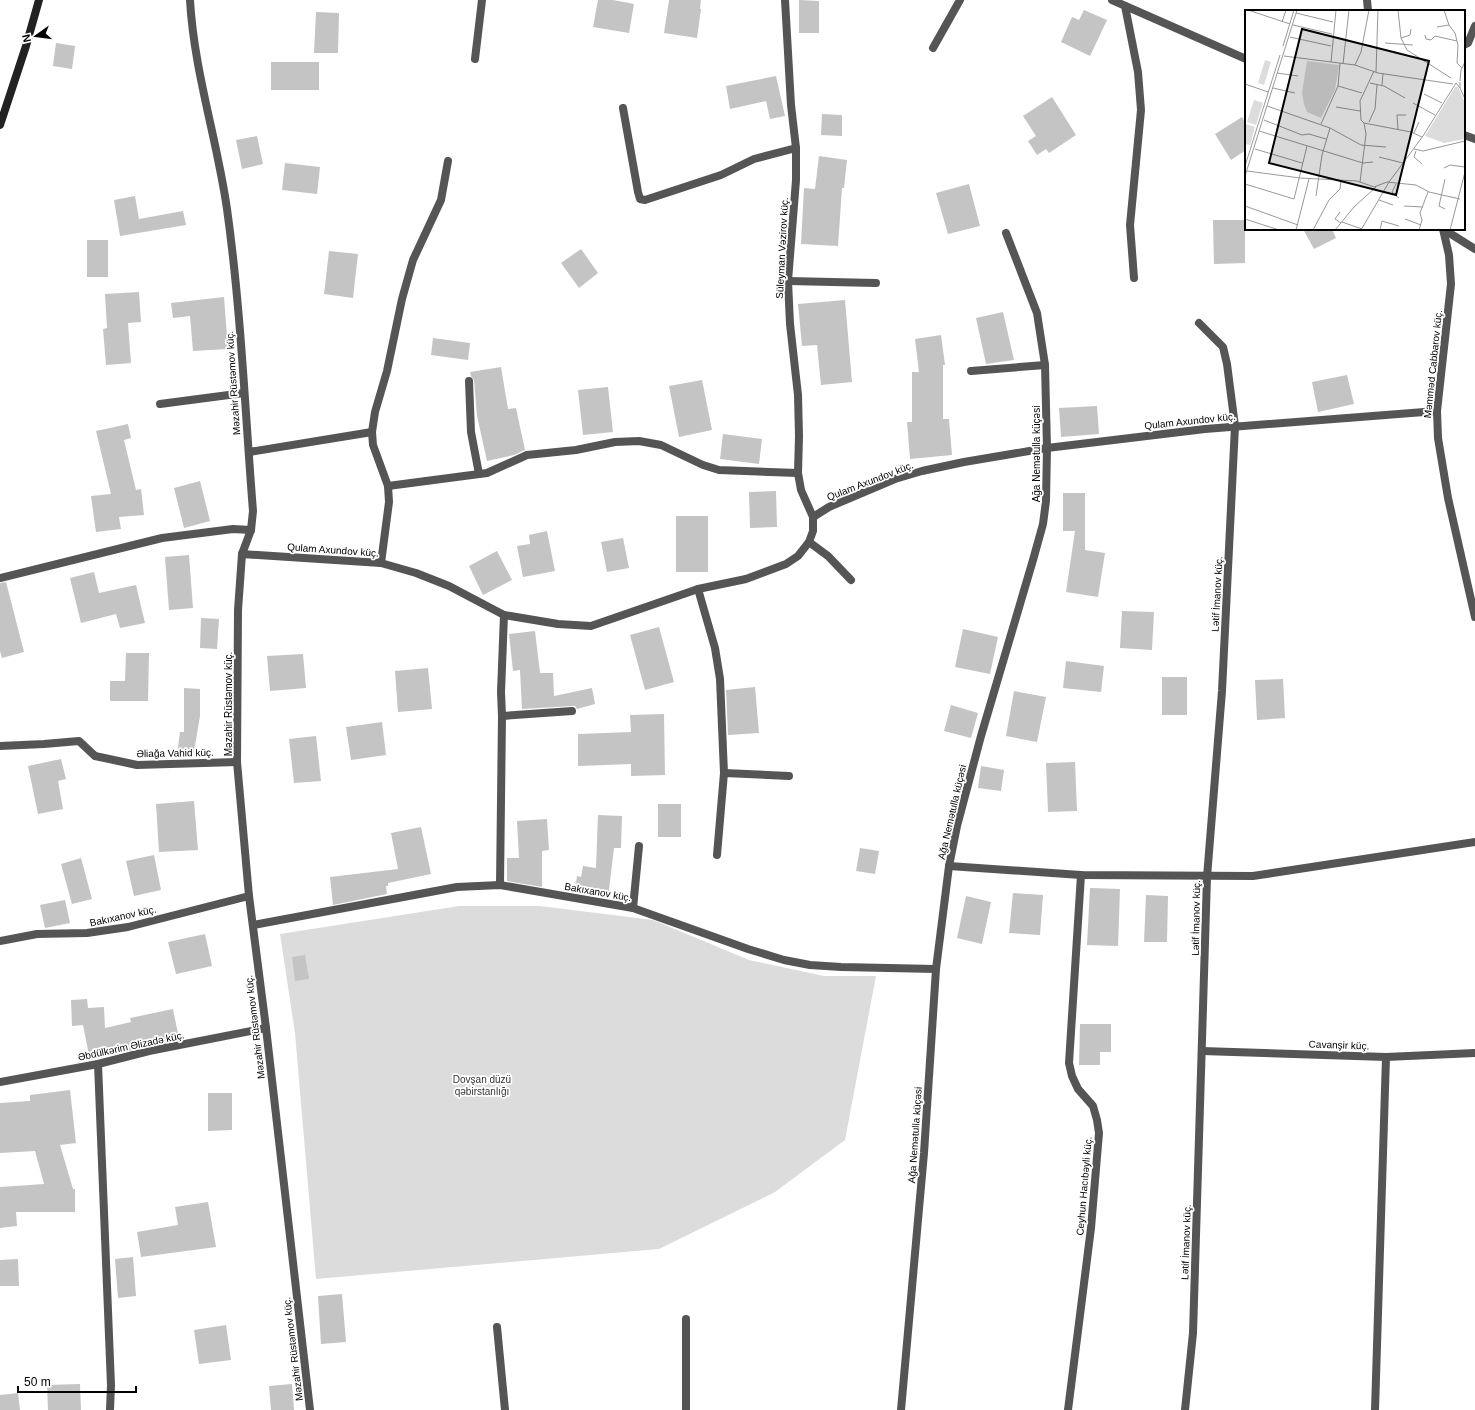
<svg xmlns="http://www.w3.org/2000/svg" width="1475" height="1410" font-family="Arial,sans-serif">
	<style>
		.green { fill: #dcdcdc }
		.building { fill: #c4c4c4 }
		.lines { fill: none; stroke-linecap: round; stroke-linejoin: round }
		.street { stroke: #555; stroke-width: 8 }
		.secondary { stroke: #222; stroke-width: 8 }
		.labels { text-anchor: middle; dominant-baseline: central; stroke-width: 3.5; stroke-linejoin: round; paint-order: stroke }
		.street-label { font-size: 10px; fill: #000; stroke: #fff }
		.park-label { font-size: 10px; fill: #333; stroke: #fff }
		.inset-road { fill: none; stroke: #999; stroke-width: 1 }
		.view { fill: #000; fill-opacity: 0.15; stroke: #000; stroke-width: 2 }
		.inset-edge { fill: none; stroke: #000; stroke-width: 2 }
	</style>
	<rect width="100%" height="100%" fill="#fff"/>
	<path class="green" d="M 459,906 L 540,906 L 653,920 L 749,960 L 824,976 L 876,976 L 845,1140 L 775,1192 L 659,1249 L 316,1279 L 295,1033 L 280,934 Z"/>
	<g class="building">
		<path d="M 598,0 L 613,0 L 634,4 L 629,33 L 593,27 Z"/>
		<path d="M 669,0 L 701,0 L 700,9 L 701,9 L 697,38 L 664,33 Z"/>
		<path d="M 799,0 L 819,1 L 819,33 L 799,33 Z"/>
		<path d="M 1084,10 L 1107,20 L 1090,56 L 1061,42 L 1072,17 L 1079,20 Z"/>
		<path d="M 316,12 L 339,13 L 338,53 L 314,53 Z"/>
		<path d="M 56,43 L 75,46 L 72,69 L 53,66 Z"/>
		<rect x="271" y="62" width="48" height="28"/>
		<path d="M 776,76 L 785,116 L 770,119 L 766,101 L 730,109 L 726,86 Z"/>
		<path d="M 1052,97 L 1076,135 L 1049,153 L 1046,149 L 1037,155 L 1028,141 L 1036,136 L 1023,116 Z"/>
		<path d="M 822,114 L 842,115 L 842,136 L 821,135 Z"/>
		<path d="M 1242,117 L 1246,124 L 1246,150 L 1231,160 L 1215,134 Z"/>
		<path d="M 257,136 L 263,164 L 242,169 L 236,140 Z"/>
		<path d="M 819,156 L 847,160 L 844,188 L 842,188 L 838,246 L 801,244 L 804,188 L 815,189 Z"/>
		<path d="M 285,163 L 320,167 L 317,194 L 282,190 Z"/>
		<path d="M 969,184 L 980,226 L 948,234 L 936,193 Z"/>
		<path d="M 135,196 L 139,219 L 183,211 L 186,225 L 120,236 L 114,200 Z"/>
		<path d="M 1213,220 L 1245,220 L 1245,263 L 1214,264 Z"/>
		<path d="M 1303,229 L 1332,229 L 1336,238 L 1314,249 Z"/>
		<rect x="87" y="240" width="21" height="37"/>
		<path d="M 581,249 L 598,273 L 579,288 L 561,263 Z"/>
		<path d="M 329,251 L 358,254 L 353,298 L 324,294 Z"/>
		<path d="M 139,292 L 141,322 L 128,323 L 131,363 L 106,365 L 103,329 L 107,328 L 105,294 Z"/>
		<path d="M 224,297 L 228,349 L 193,351 L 190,316 L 173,318 L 171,303 Z"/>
		<path d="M 845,300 L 852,382 L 821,385 L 817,345 L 802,346 L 798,304 Z"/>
		<path d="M 1003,312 L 1014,360 L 986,364 L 976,318 Z"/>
		<path d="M 941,335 L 945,365 L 943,365 L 943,419 L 949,419 L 952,455 L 910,459 L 907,422 L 912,422 L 912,372 L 919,372 L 915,339 Z"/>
		<path d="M 433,338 L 470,343 L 468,360 L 431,355 Z"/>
		<path d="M 501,367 L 508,409 L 516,408 L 525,450 L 514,455 L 487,461 L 477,416 L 474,380 L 471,376 L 470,372 Z"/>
		<path d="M 1347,375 L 1354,404 L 1318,412 L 1312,382 Z"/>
		<path d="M 702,380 L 712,430 L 679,437 L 669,386 Z"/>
		<path d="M 608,387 L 613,432 L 583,435 L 578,390 Z"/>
		<path d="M 1097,406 L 1099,434 L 1061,437 L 1059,408 Z"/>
		<path d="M 128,424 L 131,438 L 124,440 L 136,490 L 141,489 L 144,515 L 119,517 L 121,529 L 96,532 L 91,496 L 111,494 L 96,431 Z"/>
		<path d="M 723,434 L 762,439 L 759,464 L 720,459 Z"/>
		<path d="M 200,481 L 210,521 L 184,528 L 174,488 Z"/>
		<path d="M 776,491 L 777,527 L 750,528 L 749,492 Z"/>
		<path d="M 1063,493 L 1085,493 L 1085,550 L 1105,553 L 1098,597 L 1066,592 L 1075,531 L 1063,531 Z"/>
		<rect x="676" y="516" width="32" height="56"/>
		<path d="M 547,531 L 555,571 L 523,577 L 517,546 L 530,544 L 529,535 Z"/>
		<path d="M 623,538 L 629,568 L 607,572 L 601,542 Z"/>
		<path d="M 497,551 L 512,580 L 483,595 L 469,566 Z"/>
		<path d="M 189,555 L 193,608 L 169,610 L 165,557 Z"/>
		<path d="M 94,572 L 99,593 L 136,585 L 145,623 L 120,628 L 116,614 L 81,623 L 70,578 Z"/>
		<path d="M 6,582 L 24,652 L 2,658 L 0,651 L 0,583 Z"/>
		<path d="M 1122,611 L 1154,612 L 1152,650 L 1120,648 Z"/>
		<path d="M 201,618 L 219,619 L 217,649 L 200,648 Z"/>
		<path d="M 659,627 L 674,682 L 645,690 L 630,635 Z"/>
		<path d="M 963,629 L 998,637 L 990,674 L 955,667 Z"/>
		<path d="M 535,631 L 540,673 L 553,673 L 554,696 L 592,688 L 595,704 L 577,709 L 575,706 L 572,706 L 522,709 L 520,670 L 513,671 L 509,634 Z"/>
		<path d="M 126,653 L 149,653 L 148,701 L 110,701 L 110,681 L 125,681 Z"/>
		<path d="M 303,654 L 306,688 L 270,691 L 267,656 Z"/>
		<path d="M 1066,661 L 1104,666 L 1101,692 L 1063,688 Z"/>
		<path d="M 428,668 L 432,709 L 398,712 L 395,671 Z"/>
		<rect x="1162" y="677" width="25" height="38"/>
		<path d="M 1283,679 L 1285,718 L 1257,720 L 1255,680 Z"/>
		<path d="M 755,687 L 759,733 L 728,735 L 726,690 Z"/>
		<path d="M 184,688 L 200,689 L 200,716 L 193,757 L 177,755 L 180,732 L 184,732 Z"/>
		<path d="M 1014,691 L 1046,697 L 1037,742 L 1006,736 Z"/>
		<path d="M 951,705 L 978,713 L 971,738 L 944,731 Z"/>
		<path d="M 664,714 L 665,775 L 631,776 L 631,764 L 578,766 L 578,734 L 631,732 L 630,715 Z"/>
		<path d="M 382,722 L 386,755 L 351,760 L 346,727 Z"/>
		<path d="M 316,736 L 321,781 L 294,783 L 289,739 Z"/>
		<path d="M 61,759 L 66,779 L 58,781 L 63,809 L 38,814 L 28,766 Z"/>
		<path d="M 1075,762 L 1077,811 L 1048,812 L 1046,763 Z"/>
		<path d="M 981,766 L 1004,770 L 1001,791 L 978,788 Z"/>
		<path d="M 194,801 L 198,850 L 159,852 L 156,804 Z"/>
		<rect x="658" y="804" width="23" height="33"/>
		<path d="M 598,815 L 622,816 L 621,848 L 614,848 L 608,898 L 575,892 L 577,876 L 581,877 L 583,866 L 596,868 Z"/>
		<path d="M 547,819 L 549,850 L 542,851 L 542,887 L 507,881 L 507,858 L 519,858 L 517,821 Z"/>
		<path d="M 421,827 L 431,874 L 388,883 L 388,886 L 386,886 L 387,894 L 333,905 L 330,877 L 398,869 L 391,833 Z"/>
		<path d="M 860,848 L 879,851 L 875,874 L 856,871 Z"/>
		<path d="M 154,855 L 161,890 L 134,896 L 126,861 Z"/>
		<path d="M 81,858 L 92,899 L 72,904 L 61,864 Z"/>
		<path d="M 1090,888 L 1120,889 L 1118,946 L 1087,945 Z"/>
		<path d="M 1013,893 L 1043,895 L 1040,935 L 1009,933 Z"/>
		<path d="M 1146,895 L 1168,896 L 1167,942 L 1144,942 Z"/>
		<path d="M 966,896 L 991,902 L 982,944 L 957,938 Z"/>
		<path d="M 65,900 L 70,923 L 45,928 L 40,905 Z"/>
		<path d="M 205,934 L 212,966 L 176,974 L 168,942 Z"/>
		<path d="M 305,955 L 309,979 L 295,981 L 292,957 Z"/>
		<path d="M 87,999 L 88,1008 L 104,1007 L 105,1028 L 131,1022 L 130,1018 L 173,1009 L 179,1039 L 90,1060 L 83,1025 L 72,1026 L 71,1000 Z"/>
		<path d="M 1080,1024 L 1111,1024 L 1111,1052 L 1100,1052 L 1100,1065 L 1079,1065 Z"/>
		<path d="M 70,1090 L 76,1143 L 60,1145 L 73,1189 L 75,1189 L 75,1212 L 16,1212 L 17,1226 L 0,1228 L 0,1187 L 44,1184 L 35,1151 L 0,1153 L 0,1103 L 30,1101 L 30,1095 Z"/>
		<path d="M 208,1093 L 232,1093 L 232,1130 L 208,1131 Z"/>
		<path d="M 208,1202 L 216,1247 L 141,1257 L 137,1232 L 178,1225 L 175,1207 Z"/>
		<path d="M 133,1257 L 136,1296 L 118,1298 L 115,1259 Z"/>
		<path d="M 18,1259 L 19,1286 L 0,1286 L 0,1260 Z"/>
		<path d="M 342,1294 L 346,1342 L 321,1344 L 318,1296 Z"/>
		<path d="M 226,1325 L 231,1360 L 199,1364 L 194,1330 Z"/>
		<path d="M 80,1384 L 81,1410 L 48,1410 L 47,1385 Z"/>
		<path d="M 292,1384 L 294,1410 L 271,1410 L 269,1386 Z"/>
		<path d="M 18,1393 L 20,1410 L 0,1410 L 0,1395 Z"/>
	</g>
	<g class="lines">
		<g class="street">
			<path d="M 190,0 C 194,71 217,139 227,209 C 241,309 245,411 253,511 L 251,530 L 242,554 L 238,610 L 237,762 L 249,896 L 266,1028 L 310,1410"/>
			<path d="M 785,0 L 791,105 L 796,148 L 796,180 L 788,281 L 790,324 L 798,395 L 799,436 L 798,473 L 801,490 L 813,517"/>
			<path d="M 1112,0 L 1246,59"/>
			<path d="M 1367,0 L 1368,11"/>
			<path d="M 1125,6 L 1138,72 L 1141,110 L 1130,225 L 1134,278"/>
			<path d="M 1464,45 L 1468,43 L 1475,26"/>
			<path d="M 933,48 L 960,0"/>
			<path d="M 475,59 L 482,0"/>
			<path d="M 623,108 L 638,192 L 640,199 L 645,200 L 721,175 L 754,159 L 796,148"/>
			<path d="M 1464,135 L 1475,139"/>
			<path d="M 1443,229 L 1449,255 L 1451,284 L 1437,411 L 1438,438 L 1448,498 L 1475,617"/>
			<path d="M 1443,229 L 1475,249"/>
			<path d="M 788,281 L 876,283"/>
			<path d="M 971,371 L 1045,365"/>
			<path d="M 469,381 L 471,432 L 479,474"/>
			<path d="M 160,404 L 244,393"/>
			<path d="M 249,452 L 372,432"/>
			<path d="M 388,486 L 487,473 L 527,455 L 576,450 L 615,442 L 639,441 L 661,445 L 703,465 L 719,470 L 798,473"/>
			<path d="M 809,542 L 828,556 L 851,580"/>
			<path d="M 242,554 L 381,563 L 416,573 L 449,586 L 504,615 L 558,624 L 591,626 L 698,589 L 746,579 L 786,564 L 798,556 L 809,542 L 813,531 L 813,517 L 829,507 L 895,479 L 922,471 L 964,462 L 1047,448 L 1205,429 L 1437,411"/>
			<path d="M 381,563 L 389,502 L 388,486 L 373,445 L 372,432 L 375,412 L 387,371 L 402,299 L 413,260 L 441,200 L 448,161"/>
			<path d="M 0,578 L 162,538 L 233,529 L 251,530"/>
			<path d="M 698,589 L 715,648 L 720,679 L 724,773 L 717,855"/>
			<path d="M 502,716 L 572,711"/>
			<path d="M 0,746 L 44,744 L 79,741 L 95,756 L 137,765 L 237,762"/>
			<path d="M 724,773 L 789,776"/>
			<path d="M 949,866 L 1081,875 L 1253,876 L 1475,842"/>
			<path d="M 500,885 L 502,716 L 501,692 L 504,615"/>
			<path d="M 633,908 L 639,846"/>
			<path d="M 253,925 L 457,887 L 500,885 L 633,908 L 748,949 L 784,960 L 810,965 L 841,967 L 936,969"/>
			<path d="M 0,941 L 37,934 L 87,933 L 128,927 L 249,896"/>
			<path d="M 1202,1051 L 1386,1057 L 1475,1053"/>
			<path d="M 98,1064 L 111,1385 L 110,1410"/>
			<path d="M 0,1082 L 98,1064 L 149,1051 L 266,1028"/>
			<path d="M 686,1319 L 686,1410"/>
			<path d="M 497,1327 L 505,1410"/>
			<path d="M 901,1410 L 924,1153 L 936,969 L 949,866 L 957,826 L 981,736 L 1033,560 L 1043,524 L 1046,501 L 1047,448 L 1045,365 L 1037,313 L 1006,233"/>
			<path d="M 1068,1410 L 1091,1228 L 1099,1133 L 1097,1120 L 1093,1106 L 1078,1089 L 1072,1076 L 1069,1063 L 1081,875"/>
			<path d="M 1185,1410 L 1193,1333 L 1207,877 L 1222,691 L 1235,426 L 1227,364 L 1223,347 L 1199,323"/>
			<path d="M 1375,1410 L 1386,1057"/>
		</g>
		<path class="secondary" d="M 0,125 L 26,46 L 39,0"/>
	</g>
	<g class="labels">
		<g class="street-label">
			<text transform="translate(782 248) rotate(-87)">Süleyman Vəzirov küç.</text>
			<text transform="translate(1433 364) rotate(-84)">Məmməd Cabbarov küç.</text>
			<text transform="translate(233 383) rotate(-94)">Məzahir Rüstəmov küç.</text>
			<text transform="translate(1190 421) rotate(-6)">Qulam Axundov küç.</text>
			<text transform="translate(1036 454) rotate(-90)">Ağa Nemətulla küçəsi</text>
			<text transform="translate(870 481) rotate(-21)">Qulam Axundov küç.</text>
			<text transform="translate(333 550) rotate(4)">Qulam Axundov küç.</text>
			<text transform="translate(1217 594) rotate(-87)">Lətif İmanov küç.</text>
			<text transform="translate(228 704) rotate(-90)">Məzahir Rüstəmov küç.</text>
			<text transform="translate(175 753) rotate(-1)">Əliağa Vahid küç.</text>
			<text transform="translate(952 812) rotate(-77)">Ağa Nemətulla küçəsi</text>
			<text transform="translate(598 892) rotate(10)">Bakıxanov küç.</text>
			<text transform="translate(123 916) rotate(-12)">Bakıxanov küç.</text>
			<text transform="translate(1196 918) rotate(-89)">Lətif İmanov küç.</text>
			<text transform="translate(255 1027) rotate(-97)">Məzahir Rüstəmov küç.</text>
			<text transform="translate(1339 1045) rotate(2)">Cavanşir küç.</text>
			<text transform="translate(131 1046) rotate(-12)">Əbdülkərim Əlizadə küç.</text>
			<text transform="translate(915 1135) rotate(-86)">Ağa Nemətulla küçəsi</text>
			<text transform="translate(1084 1186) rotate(-85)">Ceyhun Hacıbəyli küç.</text>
			<text transform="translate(1186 1242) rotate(-88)">Lətif İmanov küç.</text>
			<text transform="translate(293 1349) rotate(-97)">Məzahir Rüstəmov küç.</text>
		</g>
		<g class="park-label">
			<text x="482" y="1079">Dovşan düzü<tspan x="482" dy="12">qəbirstanlığı</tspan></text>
		</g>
	</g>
	<g transform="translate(1245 10)">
		<rect width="220" height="220" fill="#fff"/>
		<path d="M 20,50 L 26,52 L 19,75 L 13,73 ZM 62,51 L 94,55 L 90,80 L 76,108 L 62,102 L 59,94 L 57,83 ZM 210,77 L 213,77 L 220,93 L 220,129 L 199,133 L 180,126 ZM 9,90 L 18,93 L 11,115 L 2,112 ZM 1,114 L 10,117 L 5,135 L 0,134 Z" fill="#dcdcdc"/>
		<path class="inset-road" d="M 3,0 L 45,14M 153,0 L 180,0M 153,0 L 156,28 L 162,40 L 206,68M 199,0 L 204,15 L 210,23 L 213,35 L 212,53 L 217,58M 51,3 L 88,12M 37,12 L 41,0M 48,15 L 87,24M 192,17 L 204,15M 180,25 L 181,29 L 186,30 L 190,26 L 212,31M 45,27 L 86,36M 156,28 L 165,25 L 166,19M 140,33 L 168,35M 38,36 L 49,0M 39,46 L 110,55 L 133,63 L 208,74M 86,52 L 91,0M 98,54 L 104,0M 110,55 L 116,42 L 124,0M 131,62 L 133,0M 32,63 L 53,66M 215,71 L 216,60 L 220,52M 125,73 L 139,76 L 160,88M 211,73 L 215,78 L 215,72M 0,74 L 23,82M 137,75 L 138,63M 93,76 L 117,83M 28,78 L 50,83M 215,78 L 220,89M 179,84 L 197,93M 168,93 L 190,105M 22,96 L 85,118 L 116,135 L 141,137M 91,97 L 115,101M 19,110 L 57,125 L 64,124 L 81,129M 124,112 L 130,99 L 132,75M 119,113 L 166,122 L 177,127M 76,114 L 93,76 L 95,53M 153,120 L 152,105 L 161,105M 14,121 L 118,153 L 128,152M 169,123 L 174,112M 10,139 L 57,153M 169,139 L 178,141 L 220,131M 171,141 L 169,147 L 177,154M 134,147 L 158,153M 0,156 L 35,45M 199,158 L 205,155 L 220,157M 2,161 L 55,168 L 112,171 L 129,177 L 142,172 L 171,175 L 184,182 L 215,189M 0,166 L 52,0M 115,172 L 121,124 L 119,113 L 116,110 L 115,91 L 129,61M 0,174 L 49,189 L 62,136M 151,174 L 147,182 L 154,188M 71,186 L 77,145 L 85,118M 134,190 L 148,195M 0,196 L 53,215M 159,196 L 178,197M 200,199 L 194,196 L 200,169M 95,202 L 90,209 L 96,213M 0,209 L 34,220M 160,209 L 176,215M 97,212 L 117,219M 51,220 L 64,169M 68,220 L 84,190 L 95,179 L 96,171M 90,220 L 109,197 L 131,177M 116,220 L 144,172 L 178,126 L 211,73M 135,220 L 137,211 L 154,216M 174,220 L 177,210 L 175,203 L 183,182M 205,220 L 220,162"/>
		<path class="view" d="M 57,19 L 184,51 L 151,185 L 24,153 Z"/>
		<rect width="220" height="220" class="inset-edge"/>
	</g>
	<g transform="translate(36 36) rotate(256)" stroke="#ffffff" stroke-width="3" paint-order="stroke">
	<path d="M0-3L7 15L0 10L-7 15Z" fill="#000000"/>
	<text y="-6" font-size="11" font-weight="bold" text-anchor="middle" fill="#000000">N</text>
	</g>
	<path d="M18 1386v6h118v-6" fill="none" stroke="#000000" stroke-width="2"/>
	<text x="24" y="1386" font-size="12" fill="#000000" stroke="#ffffff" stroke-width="3" paint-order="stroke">50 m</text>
</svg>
